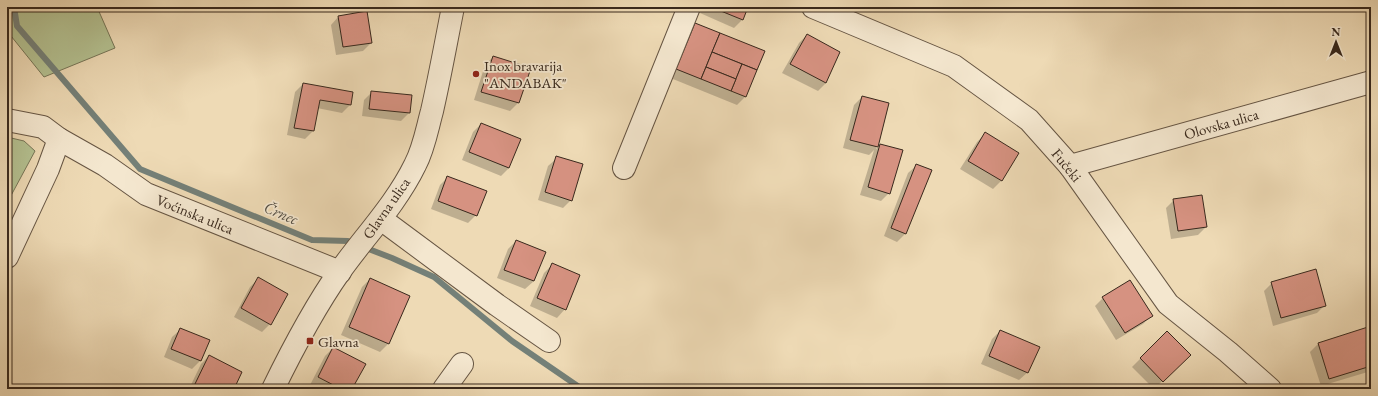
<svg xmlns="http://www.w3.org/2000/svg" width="1378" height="396" font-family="'EB Garamond',serif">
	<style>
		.green { fill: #b4c191; stroke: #767557 }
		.shadow { fill: #0003 }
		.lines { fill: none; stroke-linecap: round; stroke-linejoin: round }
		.stream { stroke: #748078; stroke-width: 6 }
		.building { fill: #d69281; stroke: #39291d }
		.minor-casing { stroke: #665543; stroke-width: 24 }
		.minor { stroke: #f4e7cf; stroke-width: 22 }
		.poi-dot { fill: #8f2418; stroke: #f4e7cf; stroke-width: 1.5 }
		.labels { text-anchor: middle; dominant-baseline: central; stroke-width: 3.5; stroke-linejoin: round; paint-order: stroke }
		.poi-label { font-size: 15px; fill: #39291d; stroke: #f4e7cf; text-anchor: start }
		.street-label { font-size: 15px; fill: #39291d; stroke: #f4e7cf }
		.water-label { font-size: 16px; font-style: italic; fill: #524d43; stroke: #f4e7cf }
	</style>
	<rect width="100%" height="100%" fill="#eedab5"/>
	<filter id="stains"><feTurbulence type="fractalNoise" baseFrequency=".005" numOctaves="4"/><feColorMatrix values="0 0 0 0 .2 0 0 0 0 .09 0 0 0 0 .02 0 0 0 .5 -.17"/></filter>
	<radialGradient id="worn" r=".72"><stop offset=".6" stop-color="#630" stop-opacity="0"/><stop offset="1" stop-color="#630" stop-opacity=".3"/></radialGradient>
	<g class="green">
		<path d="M 7,7 L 97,7 L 115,48 L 44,77 L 7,31 Z"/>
		<path d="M 7,137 L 24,141 L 35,151 L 7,203 Z"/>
	</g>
	<g class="shadow">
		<path d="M 703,7 L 747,7 L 742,20 L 734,28 L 700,13 Z"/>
		<path d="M 339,16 L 371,43 L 363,51 L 336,55 L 331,25 Z"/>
		<path d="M 695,24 L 764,52 L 745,97 L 737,105 L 668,77 L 687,32 Z"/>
		<path d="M 807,35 L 826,83 L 818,91 L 782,73 L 799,43 Z"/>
		<path d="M 493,57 L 529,69 L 518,103 L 510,111 L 474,100 L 485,65 Z"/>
		<path d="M 303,84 L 350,105 L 342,113 L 317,108 L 313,131 L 305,139 L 287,135 L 295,92 Z"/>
		<path d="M 372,92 L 409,113 L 401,121 L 362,116 L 364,100 Z"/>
		<path d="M 862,97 L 888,104 L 876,149 L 881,145 L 889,193 L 881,201 L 860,195 L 874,150 L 869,155 L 843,148 L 854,105 Z"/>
		<path d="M 481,124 L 509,168 L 501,176 L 462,160 L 473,132 Z"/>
		<path d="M 985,134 L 1018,153 L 1001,181 L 993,189 L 960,169 L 977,142 Z"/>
		<path d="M 557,158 L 571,200 L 563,208 L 538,200 L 548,166 Z"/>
		<path d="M 917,165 L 930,170 L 905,234 L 897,242 L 884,236 L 908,173 Z"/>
		<path d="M 448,177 L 476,215 L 468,223 L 431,209 L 440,185 Z"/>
		<path d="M 1174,200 L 1206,227 L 1198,235 L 1171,239 L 1166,208 Z"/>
		<path d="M 516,241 L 545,252 L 534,281 L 525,289 L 497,278 L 508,249 Z"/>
		<path d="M 552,265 L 565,309 L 557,318 L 530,306 L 544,273 Z"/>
		<path d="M 258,279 L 270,324 L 262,332 L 234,317 L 250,287 Z"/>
		<path d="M 370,279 L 409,296 L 388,344 L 380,352 L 341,335 L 362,287 Z"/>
		<path d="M 1272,283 L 1325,305 L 1317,313 L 1273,326 L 1264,291 Z"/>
		<path d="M 1103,298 L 1151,316 L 1143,324 L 1116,340 L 1095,306 Z"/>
		<path d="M 1371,327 L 1371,371 L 1321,386 L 1310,352 L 1318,344 Z"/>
		<path d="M 181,329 L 208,341 L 200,361 L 192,369 L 164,357 L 172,337 Z"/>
		<path d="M 1000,331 L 1028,372 L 1019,380 L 981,364 L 992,339 Z"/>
		<path d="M 1167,332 L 1189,355 L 1154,389 L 1132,367 Z"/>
		<path d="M 333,348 L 351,389 L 318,389 L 310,385 L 325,356 Z"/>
		<path d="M 209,356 L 233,389 L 189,389 L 201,364 Z"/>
	</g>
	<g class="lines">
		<path class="stream" d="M 14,7 L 17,26 L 140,169 L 312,240 L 348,241 L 392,258 L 434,277 L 512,341 L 582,389"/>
	</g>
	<g class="building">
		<path d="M 711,7 L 748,7 L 743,20 Z"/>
		<path d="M 367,11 L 372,43 L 343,47 L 338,16 Z"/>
		<path d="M 695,23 L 720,33 L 701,79 L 676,69 Z"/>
		<path d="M 720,33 L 765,51 L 757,70 L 712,52 Z"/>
		<path d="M 807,34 L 840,52 L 826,83 L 790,64 Z"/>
		<path d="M 712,52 L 742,64 L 736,79 L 706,67 Z"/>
		<path d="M 493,56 L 531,68 L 519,103 L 481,92 Z"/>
		<path d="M 742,64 L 757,70 L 746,97 L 731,91 Z"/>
		<path d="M 706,67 L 736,79 L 731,91 L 701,79 Z"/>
		<path d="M 303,83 L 353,92 L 351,105 L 320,100 L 314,131 L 294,128 Z"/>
		<path d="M 371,91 L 412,95 L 410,113 L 369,109 Z"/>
		<path d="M 862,96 L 889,103 L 878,147 L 850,140 Z"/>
		<path d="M 481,123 L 521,139 L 509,168 L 469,152 Z"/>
		<path d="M 985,132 L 1019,153 L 1002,181 L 968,161 Z"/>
		<path d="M 880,144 L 903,150 L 890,194 L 868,187 Z"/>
		<path d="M 556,156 L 583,164 L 572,201 L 545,192 Z"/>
		<path d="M 916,164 L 932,170 L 906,234 L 891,228 Z"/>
		<path d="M 447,176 L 487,191 L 477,216 L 438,201 Z"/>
		<path d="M 1202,195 L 1207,227 L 1178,231 L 1173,199 Z"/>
		<path d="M 516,240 L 546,252 L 534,281 L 504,270 Z"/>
		<path d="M 552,263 L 580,275 L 566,310 L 537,298 Z"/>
		<path d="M 1316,269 L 1326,306 L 1281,318 L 1271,282 Z"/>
		<path d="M 258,277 L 288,294 L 271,325 L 241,308 Z"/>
		<path d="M 370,278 L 410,296 L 389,344 L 349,327 Z"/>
		<path d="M 1130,280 L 1153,316 L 1125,333 L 1102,297 Z"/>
		<path d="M 1371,326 L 1371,366 L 1329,379 L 1318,343 Z"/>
		<path d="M 180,328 L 210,340 L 201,361 L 171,349 Z"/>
		<path d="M 1000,330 L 1040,347 L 1028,373 L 989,356 Z"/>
		<path d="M 1167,331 L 1191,355 L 1163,382 L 1140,358 Z"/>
		<path d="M 333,347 L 366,364 L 352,389 L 341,389 L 318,377 Z"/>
		<path d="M 209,355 L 242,372 L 234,389 L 200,389 L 194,386 Z"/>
	</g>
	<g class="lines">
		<defs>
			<g id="minor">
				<path d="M 813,7 L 954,66 L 1029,120 L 1070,166 L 1168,304 L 1228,352 L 1270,389"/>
				<path d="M 7,120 L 43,127 L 59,139 L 105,165 L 146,194 L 340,272"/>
				<path d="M 1070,166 L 1371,82"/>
				<path d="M 624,168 L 689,7"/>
				<path d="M 381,219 L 497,305 L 549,341"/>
				<path d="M 7,257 L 48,169 L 59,139"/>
				<path d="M 273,389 C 293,348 314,308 340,271 C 365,236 396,204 415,165 C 424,148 427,129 432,111 C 440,76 446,42 453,7"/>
				<path d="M 444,389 L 462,364"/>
			</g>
		</defs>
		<use href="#minor" class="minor-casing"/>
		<use href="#minor" class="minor"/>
	</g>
	<g class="poi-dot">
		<circle cx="476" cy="74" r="4"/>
		<rect x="306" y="337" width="8" height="8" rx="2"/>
	</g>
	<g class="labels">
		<g class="poi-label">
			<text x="484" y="65">Inox bravarija<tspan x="484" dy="17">"ANDABAK"</tspan></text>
			<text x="318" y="341">Glavna</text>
		</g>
		<g class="street-label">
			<text transform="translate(1221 124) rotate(-16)">Olovska ulica</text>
			<text transform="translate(1067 165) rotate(51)">Fučeki</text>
			<text transform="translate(386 208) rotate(-55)">Glavna ulica</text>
			<text transform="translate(195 214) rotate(22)">Voćinska ulica</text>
		</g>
		<g class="water-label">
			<text transform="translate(281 213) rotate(23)">Črnec</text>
		</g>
	</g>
	<rect width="1378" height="396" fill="none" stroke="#eedab5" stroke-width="24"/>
	<rect x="8" y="8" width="1362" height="380" fill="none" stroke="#39291d" stroke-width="2"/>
	<rect x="12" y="12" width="1354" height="372" fill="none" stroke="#39291d"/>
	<g transform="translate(1336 42)" stroke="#f4e7cf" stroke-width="3" paint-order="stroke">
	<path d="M0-3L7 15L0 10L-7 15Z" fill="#39291d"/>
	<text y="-6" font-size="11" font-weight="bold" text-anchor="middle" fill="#39291d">N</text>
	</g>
	<rect width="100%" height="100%" filter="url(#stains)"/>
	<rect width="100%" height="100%" fill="url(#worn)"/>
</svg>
